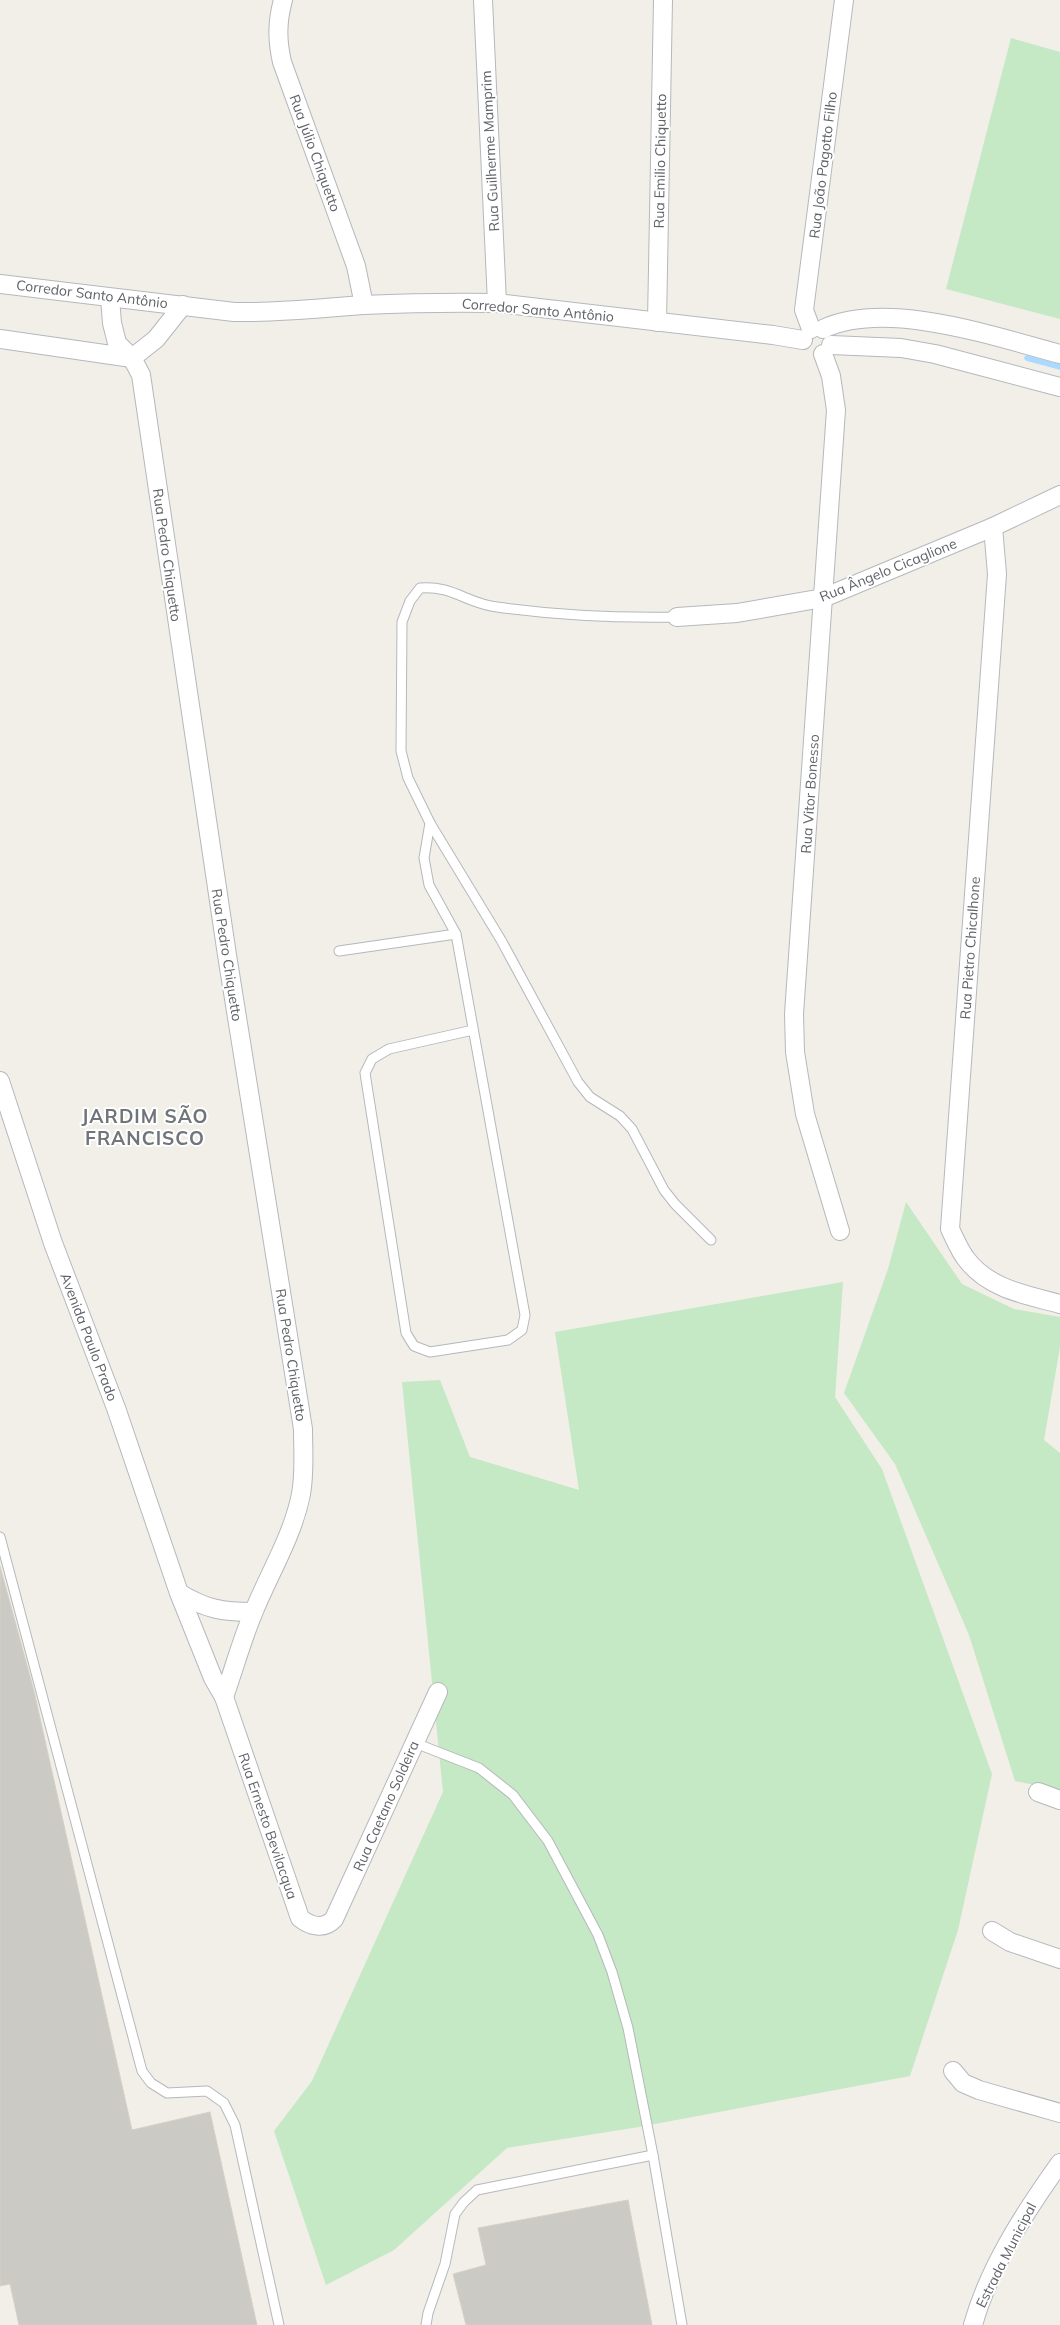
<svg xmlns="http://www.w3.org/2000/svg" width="1060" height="2325" font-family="Mulish,sans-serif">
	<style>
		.green { fill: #c5e8c5 }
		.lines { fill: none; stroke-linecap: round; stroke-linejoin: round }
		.stream { stroke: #aadaff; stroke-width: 5.5 }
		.building { fill: #cccac5; stroke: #d6d1c6 }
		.lane-casing { stroke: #b5b8bc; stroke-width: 11 }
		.street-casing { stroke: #b5b8bc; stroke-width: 20 }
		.lane { stroke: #fff; stroke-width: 9 }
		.street { stroke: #fff; stroke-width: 18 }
		.labels { text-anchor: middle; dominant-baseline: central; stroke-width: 4; stroke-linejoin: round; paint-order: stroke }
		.street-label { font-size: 14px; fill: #5f6368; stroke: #fff }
		.district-label { font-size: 19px; font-weight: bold; letter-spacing: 1px; fill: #70757a; stroke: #fff }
	</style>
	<rect width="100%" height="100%" fill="#f1efe8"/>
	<g class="green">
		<path d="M 1011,38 L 1060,52 L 1060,319 L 946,289 Z"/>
		<path d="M 906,1202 L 962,1284 L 1014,1309 L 1060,1317 L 1060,1347 L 1044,1440 L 1060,1453 L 1060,1790 L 1015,1781 L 969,1635 L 895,1464 L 844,1393 L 888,1269 Z"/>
		<path d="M 843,1282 L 835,1397 L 882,1469 L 992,1774 L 958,1930 L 910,2076 L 639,2127 L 507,2148 L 394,2250 L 326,2285 L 274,2131 L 312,2081 L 443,1792 L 402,1382 L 440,1380 L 470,1457 L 579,1490 L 555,1332 Z"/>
	</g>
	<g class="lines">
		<path class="stream" d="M 1027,358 L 1060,367"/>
	</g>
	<g class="building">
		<path d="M 0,1566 L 34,1691 L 132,2130 L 210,2112 L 257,2325 L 19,2325 L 10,2284 L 0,2286 Z"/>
		<path d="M 628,2200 L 652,2325 L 466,2325 L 453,2274 L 486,2265 L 478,2228 Z"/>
	</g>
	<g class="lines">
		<defs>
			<g id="lane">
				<path d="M 677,617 C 619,618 555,615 497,607 C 468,604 452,585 420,588 L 410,601 L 402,622 L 401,751 L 408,778 L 430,823 L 501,940 L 578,1082 L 590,1097 L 620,1116 L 632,1129 L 664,1190 L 675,1204 L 711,1240"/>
				<path d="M 430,823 L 424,858 L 429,885 L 456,934 L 525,1315 L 522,1330 L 508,1340 L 430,1352 L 414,1346 L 406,1333 L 365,1073 L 372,1059 L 389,1049 L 473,1030"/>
				<path d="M 339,951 L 456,934"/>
				<path d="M 0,1537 L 142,2071 L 151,2083 L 167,2093 L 207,2091 L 224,2103 L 235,2125 L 279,2325"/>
				<path d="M 415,1743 L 479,1768 L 513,1795 L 548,1841 L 598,1935 L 612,1972 L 628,2028 L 653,2155 L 682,2325"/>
				<path d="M 426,2325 L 428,2313 L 445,2264 L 455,2214 L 464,2202 L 477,2190 L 653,2155"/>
			</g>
			<g id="street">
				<path d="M 283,0 C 277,22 277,40 282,62 L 356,266 L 364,305"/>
				<path d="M 483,0 L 497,303"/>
				<path d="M 0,284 L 234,312 C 277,313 320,308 363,305 C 408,303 452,302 497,303 L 773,335 L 803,340"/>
				<path d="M 110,298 L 112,323 L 117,343 L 132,358 L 141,375 L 227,955 L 303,1429 C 303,1450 305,1473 301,1494 C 293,1535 270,1572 254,1611 C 242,1639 234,1669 224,1697"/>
				<path d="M 657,322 L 663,0"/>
				<path d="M 811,329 L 804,310 L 844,0"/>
				<path d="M 823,329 C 887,299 995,337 1060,354"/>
				<path d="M 0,339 L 132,358 L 156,339 L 183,305"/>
				<path d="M 831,345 L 901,348 L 935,354 L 1060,387"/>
				<path d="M 823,354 L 831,376 L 836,410 L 794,1014 L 795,1052 L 805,1114 L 840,1231"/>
				<path d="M 993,527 L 997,574 L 950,1229 C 955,1239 960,1252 967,1260 C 989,1289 1027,1295 1060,1304"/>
				<path d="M 677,617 L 737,613 L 823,598 L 993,527 L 1060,495"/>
				<path d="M 0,1081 L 53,1243 L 116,1408 L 179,1593 L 213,1678 L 224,1697 L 300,1918 C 310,1926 324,1930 334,1919 L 438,1692"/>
				<path d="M 179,1593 C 206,1609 222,1612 253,1612"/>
				<path d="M 1038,1792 L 1060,1800"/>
				<path d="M 992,1931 L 1010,1942 L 1060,1959"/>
				<path d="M 953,2071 L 963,2083 L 979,2090 L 1060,2113"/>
				<path d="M 973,2325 C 989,2267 1025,2212 1060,2163"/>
			</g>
		</defs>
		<use href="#lane" class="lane-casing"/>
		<use href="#street" class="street-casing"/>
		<use href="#lane" class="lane"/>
		<use href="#street" class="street"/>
	</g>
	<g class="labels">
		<g class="street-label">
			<text transform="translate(490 151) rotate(-93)">Rua Guilherme Mamprim</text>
			<text transform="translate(315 153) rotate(70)">Rua Júlio Chiquetto</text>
			<text transform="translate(660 161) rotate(-89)">Rua Emilio Chiquetto</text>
			<text transform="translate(823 165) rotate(-83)">Rua João Pagotto Filho</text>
			<text transform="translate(92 294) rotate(7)">Corredor Santo Antônio</text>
			<text transform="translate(538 310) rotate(5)">Corredor Santo Antônio</text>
			<text transform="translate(167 555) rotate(82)">Rua Pedro Chiquetto</text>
			<text transform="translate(888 570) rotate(-22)">Rua Ângelo Cicaglione</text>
			<text transform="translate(810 794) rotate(-86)">Rua Vitor Bonesso</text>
			<text transform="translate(970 948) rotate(-86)">Rua Pietro Chicalhone</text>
			<text transform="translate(227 955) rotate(81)">Rua Pedro Chiquetto</text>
			<text transform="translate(89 1337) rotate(69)">Avenida Paulo Prado</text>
			<text transform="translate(291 1355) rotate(81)">Rua Pedro Chiquetto</text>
			<text transform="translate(386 1806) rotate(-66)">Rua Caetano Soldeira</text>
			<text transform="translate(268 1826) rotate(71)">Rua Ernesto Bevilacqua</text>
			<text transform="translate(1006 2255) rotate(-63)">Estrada Municipal</text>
		</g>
		<g class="district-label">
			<text x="145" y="1116">JARDIM SÃO<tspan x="145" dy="22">FRANCISCO</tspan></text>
		</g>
	</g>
</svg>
